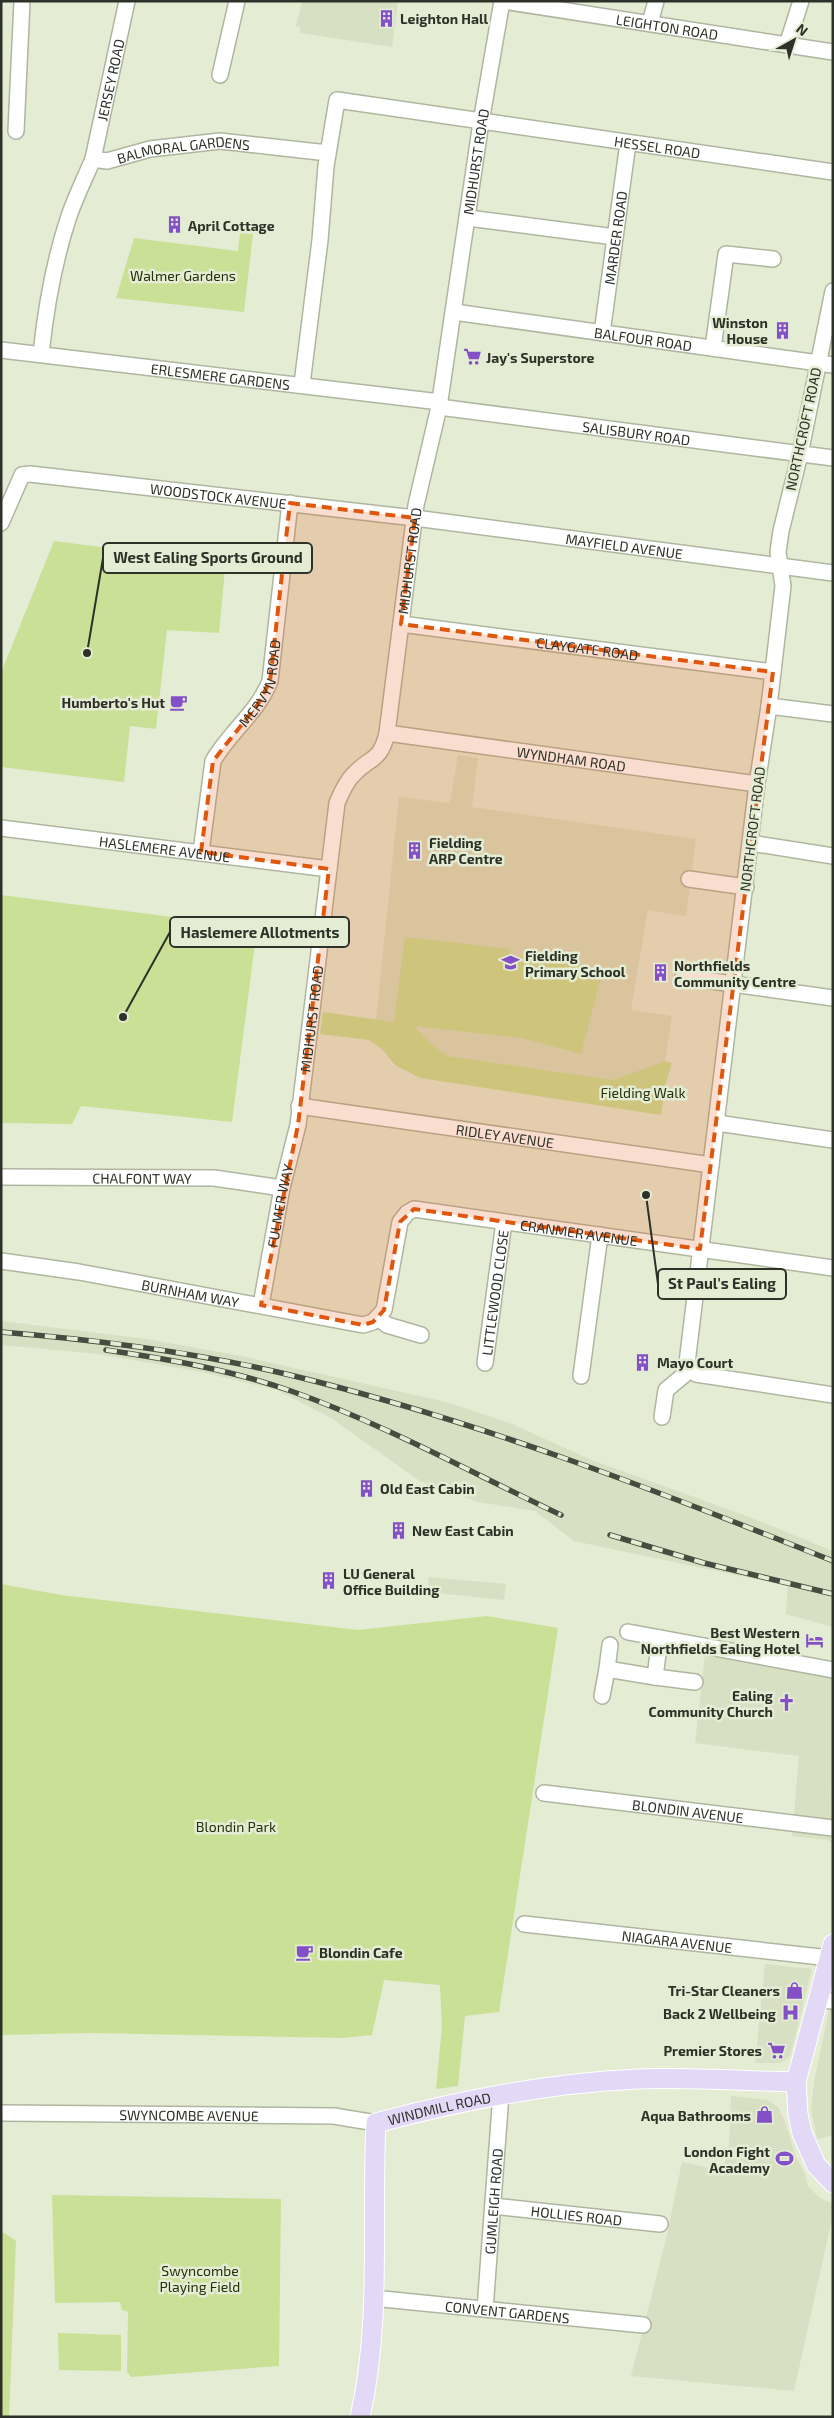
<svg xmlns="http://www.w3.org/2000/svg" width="834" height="2418" font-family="'Exo 2',sans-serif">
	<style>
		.built { fill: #d7e0c2 }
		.green { fill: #cae096 }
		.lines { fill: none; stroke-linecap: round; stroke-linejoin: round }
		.minor-casing { stroke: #afb6a0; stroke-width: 18 }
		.major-casing { stroke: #fff; stroke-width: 21 }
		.minor { stroke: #fff; stroke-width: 15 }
		.major { stroke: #e3d9f7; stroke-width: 19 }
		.rail-casing { stroke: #474b40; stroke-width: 5.5 }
		.rail { stroke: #e4ecd4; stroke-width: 4; stroke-dasharray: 11; stroke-linecap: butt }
		.marked { fill: #df570d; fill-opacity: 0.2; stroke: #df570d; stroke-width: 4; stroke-dasharray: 10 6; stroke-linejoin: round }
		.labels { text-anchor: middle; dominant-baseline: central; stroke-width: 5; stroke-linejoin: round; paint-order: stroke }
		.poi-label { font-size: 14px; font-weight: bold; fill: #2e3128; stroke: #e4ecd4; text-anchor: start }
		.street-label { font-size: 14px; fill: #2e3128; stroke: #e4ecd4 }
		.park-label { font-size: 14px; fill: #252f09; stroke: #e4ecd4 }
		.leader { fill: none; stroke: #2e3128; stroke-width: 2 }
		.callout-dot { fill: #2e3128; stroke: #e4ecd4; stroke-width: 2 }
		.callout { fill: #e4ecd4; stroke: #2e3128; stroke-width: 2 }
		.callout-label { font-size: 15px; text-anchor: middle; font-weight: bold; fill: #2e3128 }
	</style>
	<rect width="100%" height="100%" fill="#e4ecd4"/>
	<g class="built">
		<path d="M 302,1 L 398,1 L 392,47 L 300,33 L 301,27 L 296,26 Z"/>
		<path d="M 458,755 L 478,758 L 472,807 L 696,839 L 686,916 L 648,910 L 631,1010 L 672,1016 L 665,1061 L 613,1080 L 448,1056 L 431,1044 L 413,1025 L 376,1020 L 399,797 L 450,803 Z"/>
		<path d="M 1,1321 L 147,1339 L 241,1356 L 446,1402 L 512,1424 L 589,1459 L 752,1518 L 833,1551 L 833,1627 L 786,1614 L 788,1586 L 574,1541 L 535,1511 L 478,1502 L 420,1481 L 331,1418 L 277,1390 L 202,1372 L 98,1354 L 1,1345 Z"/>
		<path d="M 429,1577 L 506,1584 L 504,1600 L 427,1592 Z"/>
		<path d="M 705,1654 L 833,1671 L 831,1843 L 828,1840 L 792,1836 L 799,1756 L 695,1743 Z"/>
		<path d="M 765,1964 L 812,1969 L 791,2053 L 787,2059 L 780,2063 L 755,2063 Z"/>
		<path d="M 829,2010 L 833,2010 L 833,2135 L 817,2139 L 811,2109 L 814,2082 Z"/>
		<path d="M 731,2096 L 768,2100 L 778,2107 L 785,2122 L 796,2157 L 805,2174 L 808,2186 L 820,2198 L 833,2204 L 833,2214 L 794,2391 L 631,2376 L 667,2235 L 682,2162 L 723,2171 L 729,2145 Z"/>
	</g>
	<g class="green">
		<path d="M 240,233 L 253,234 L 244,312 L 116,298 L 134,238 L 238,251 Z"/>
		<path d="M 54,541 L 147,553 L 226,559 L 219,633 L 167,630 L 156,729 L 130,726 L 124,782 L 1,767 L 1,673 Z"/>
		<path d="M 1,895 L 257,928 L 232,1122 L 81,1106 L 72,1124 L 1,1123 Z"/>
		<path d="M 405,937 L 509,949 L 509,953 L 515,958 L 522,956 L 526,951 L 525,947 L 543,958 L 602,973 L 581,1054 L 522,1038 L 414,1026 L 431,1044 L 448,1056 L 613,1080 L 665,1061 L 672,1063 L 666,1082 L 661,1115 L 420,1078 L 395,1065 L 383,1050 L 369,1040 L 320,1034 L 323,1012 L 394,1022 Z"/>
		<path d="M 1,1584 L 61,1595 L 358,1630 L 487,1616 L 558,1628 L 499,2012 L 465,2016 L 458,2086 L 436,2089 L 442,2027 L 440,1985 L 384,1980 L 372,2035 L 342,2038 L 90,2033 L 1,2035 Z"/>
		<path d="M 52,2195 L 281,2199 L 279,2366 L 131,2377 L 127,2372 L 128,2312 L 122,2310 L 120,2302 L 55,2303 Z"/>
		<path d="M 1,2231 L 16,2241 L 9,2417 L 1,2417 Z"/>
		<path d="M 58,2333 L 121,2335 L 121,2371 L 59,2370 Z"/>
	</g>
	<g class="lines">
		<defs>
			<g id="minor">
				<path id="s1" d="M 503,1 L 833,52"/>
				<path d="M 650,23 L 656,1"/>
				<path d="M 787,45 L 801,1"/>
				<path d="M 220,75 L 237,1"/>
				<path d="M 16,131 L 22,1"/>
				<path id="s2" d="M 93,159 L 127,1"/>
				<path d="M 468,218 L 615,237"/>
				<path d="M 833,291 L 800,454 L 781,531 L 778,552 L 783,586 L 769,706 L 757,784 L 687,1363 L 696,1374 L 833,1395"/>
				<path id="s3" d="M 454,312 L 833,365"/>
				<path id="s4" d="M 602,333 L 628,143"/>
				<path d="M 713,348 L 726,254 L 773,259"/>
				<path id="s5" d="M 1,350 L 440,402"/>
				<path id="s6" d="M 41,354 C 46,306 54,261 69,216 C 76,196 85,178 93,159 L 107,161 L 150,149 L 220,141 L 328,153"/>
				<path id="s7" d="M 302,384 L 320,240 L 326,166 L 337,100 L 833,172"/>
				<path id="s8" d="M 439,407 L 833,458"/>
				<path id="s9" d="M 1,523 L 22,475 L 30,474 L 415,518 L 833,573"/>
				<path id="s10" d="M 401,624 L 773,672"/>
				<path d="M 769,706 L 833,714"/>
				<path id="s11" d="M 387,733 L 757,784"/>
				<path id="s12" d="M 1,828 L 329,869"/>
				<path d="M 751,843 L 833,856"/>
				<path id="s13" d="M 201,852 L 213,761 C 229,733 258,712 270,681 L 290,503"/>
				<path d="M 689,879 L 746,887"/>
				<path d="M 683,977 L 833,998"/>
				<path id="s14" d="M 299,1106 L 711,1165"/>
				<path d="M 717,1123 L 833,1140"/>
				<path id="s15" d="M 1,1177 L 214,1178 L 282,1188"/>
				<path id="s16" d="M 1,1261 L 79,1272 L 363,1325 L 373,1322 L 384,1310 L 400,1222 L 407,1213 L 414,1209 L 833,1268"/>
				<path id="s17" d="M 261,1305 L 282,1188 L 298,1125 L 337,803 C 341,794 345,783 353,775 C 370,756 380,763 387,733 L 416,505 L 439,407 L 481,122 L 502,1"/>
				<path d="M 378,1318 L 387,1325 L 421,1335"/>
				<path id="s18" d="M 485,1363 L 504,1222"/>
				<path d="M 581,1376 L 600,1235"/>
				<path d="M 662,1417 L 666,1390 L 690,1370"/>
				<path d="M 628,1632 L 833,1670"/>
				<path d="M 607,1669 L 610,1645"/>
				<path d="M 655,1677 L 660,1638"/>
				<path d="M 602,1696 L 607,1669 L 655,1677 L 695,1682"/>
				<path id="s19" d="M 544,1793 L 833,1828"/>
				<path id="s20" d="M 524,1924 L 830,1958"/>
				<path d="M 819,2000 L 833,2001"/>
				<path id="s21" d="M 1,2113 L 334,2116 L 376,2123"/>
				<path id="s22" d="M 493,2206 L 660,2224"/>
				<path id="s23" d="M 373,2298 L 643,2325"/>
				<path id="s24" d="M 485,2309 L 501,2094"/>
			</g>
			<g id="major">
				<path d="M 833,1944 L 796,2082 L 798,2114 L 802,2133 L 816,2165 L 833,2183"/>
				<path id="s25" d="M 360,2417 C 382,2321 371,2220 376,2123 C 462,2100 547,2083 637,2079 C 690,2077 743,2081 796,2082"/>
			</g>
		</defs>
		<use href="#minor" class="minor-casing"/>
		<use href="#major" class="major-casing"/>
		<use href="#minor" class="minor"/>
		<use href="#major" class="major"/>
		<defs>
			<g id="rail">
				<path d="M 1,1332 C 98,1340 195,1352 290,1375 C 476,1420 655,1490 833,1561"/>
				<path d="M 106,1350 C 168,1359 231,1370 291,1391 C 384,1424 472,1473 561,1515"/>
				<path d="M 610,1535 L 704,1563 L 833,1594"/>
			</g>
		</defs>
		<use href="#rail" class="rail-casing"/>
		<use href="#rail" class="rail"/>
	</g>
	<path class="marked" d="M 290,503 L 415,518 L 401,624 L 773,672 L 700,1249 L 414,1209 L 400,1222 L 384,1310 L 373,1322 L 363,1325 L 261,1305 L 298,1125 L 329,869 L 201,852 L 213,761 L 258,704 L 270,681 Z"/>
	<defs>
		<symbol id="building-bare" viewBox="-9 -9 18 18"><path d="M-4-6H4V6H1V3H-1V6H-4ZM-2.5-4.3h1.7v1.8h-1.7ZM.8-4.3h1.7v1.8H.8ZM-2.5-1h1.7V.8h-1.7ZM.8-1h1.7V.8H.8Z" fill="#8350c8" stroke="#e4ecd4" stroke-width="2.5" paint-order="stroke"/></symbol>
		<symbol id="supermarket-bare" viewBox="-9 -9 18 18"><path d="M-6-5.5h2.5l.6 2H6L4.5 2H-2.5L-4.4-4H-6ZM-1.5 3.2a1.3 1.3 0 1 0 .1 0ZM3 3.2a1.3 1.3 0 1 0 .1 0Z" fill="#8350c8" stroke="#e4ecd4" stroke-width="2.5" paint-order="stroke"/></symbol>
		<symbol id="cafe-bare" viewBox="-9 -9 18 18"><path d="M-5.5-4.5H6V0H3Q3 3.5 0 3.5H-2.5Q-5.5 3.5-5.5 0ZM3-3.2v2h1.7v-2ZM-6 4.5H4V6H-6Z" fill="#8350c8" stroke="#e4ecd4" stroke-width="2.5" paint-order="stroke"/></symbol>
		<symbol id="school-bare" viewBox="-9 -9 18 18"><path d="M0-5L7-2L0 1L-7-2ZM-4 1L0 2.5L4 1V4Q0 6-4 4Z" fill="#8350c8" stroke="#e4ecd4" stroke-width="2.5" paint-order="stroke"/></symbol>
		<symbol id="hotel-bare" viewBox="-9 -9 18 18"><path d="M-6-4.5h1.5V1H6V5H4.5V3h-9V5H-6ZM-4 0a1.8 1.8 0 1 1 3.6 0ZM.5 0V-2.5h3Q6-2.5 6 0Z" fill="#8350c8" stroke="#e4ecd4" stroke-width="2.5" paint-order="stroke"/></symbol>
		<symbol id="church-bare" viewBox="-9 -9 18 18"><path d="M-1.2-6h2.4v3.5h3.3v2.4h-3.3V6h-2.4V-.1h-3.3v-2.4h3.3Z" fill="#8350c8" stroke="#e4ecd4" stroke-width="2.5" paint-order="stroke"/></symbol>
		<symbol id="shop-bare" viewBox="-9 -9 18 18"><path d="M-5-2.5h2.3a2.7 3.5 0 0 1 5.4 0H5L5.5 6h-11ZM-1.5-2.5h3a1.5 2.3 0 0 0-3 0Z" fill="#8350c8" stroke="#e4ecd4" stroke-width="2.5" paint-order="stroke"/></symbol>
		<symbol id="hospital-bare" viewBox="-9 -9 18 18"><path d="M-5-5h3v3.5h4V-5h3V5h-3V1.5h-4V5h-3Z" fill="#8350c8" stroke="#e4ecd4" stroke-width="2.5" paint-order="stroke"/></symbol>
		<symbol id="stadium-bare" viewBox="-9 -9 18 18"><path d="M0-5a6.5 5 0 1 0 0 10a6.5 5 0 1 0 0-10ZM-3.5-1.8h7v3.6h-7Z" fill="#8350c8" stroke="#e4ecd4" stroke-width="2.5" paint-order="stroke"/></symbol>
	</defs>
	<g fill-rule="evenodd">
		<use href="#building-bare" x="374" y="6" width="25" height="25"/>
		<use href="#building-bare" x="162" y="212" width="25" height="25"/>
		<use href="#building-bare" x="770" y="318" width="25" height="25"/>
		<use href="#supermarket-bare" x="460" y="344" width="25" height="25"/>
		<use href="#cafe-bare" x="166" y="690" width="25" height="25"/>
		<use href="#building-bare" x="402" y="838" width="25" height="25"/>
		<use href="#school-bare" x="498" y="950" width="25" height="25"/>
		<use href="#building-bare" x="648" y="960" width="25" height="25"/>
		<use href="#building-bare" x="630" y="1350" width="25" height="25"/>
		<use href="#building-bare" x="354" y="1476" width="25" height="25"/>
		<use href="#building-bare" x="386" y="1518" width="25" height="25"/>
		<use href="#building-bare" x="316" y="1568" width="25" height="25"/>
		<use href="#hotel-bare" x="802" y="1628" width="25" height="25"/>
		<use href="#church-bare" x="774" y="1690" width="25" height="25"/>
		<use href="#cafe-bare" x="292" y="1940" width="25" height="25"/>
		<use href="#shop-bare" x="782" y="1978" width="25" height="25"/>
		<use href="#hospital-bare" x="778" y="2000" width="25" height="25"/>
		<use href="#supermarket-bare" x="764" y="2038" width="25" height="25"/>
		<use href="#shop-bare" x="752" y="2102" width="25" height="25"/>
		<use href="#stadium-bare" x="772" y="2146" width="25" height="25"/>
	</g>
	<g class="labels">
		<g class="poi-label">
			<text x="400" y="18">Leighton Hall</text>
			<text x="188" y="225">April Cottage</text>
			<text x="768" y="322" text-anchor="end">Winston<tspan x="768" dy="16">House</tspan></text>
			<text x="486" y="357">Jay's Superstore</text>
			<text x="165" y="702" text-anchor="end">Humberto's Hut</text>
			<text x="429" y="842">Fielding<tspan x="429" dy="16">ARP Centre</tspan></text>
			<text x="525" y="955">Fielding<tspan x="525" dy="16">Primary School</tspan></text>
			<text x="674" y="965">Northfields<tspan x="674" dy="16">Community Centre</tspan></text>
			<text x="657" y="1362">Mayo Court</text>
			<text x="380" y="1488">Old East Cabin</text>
			<text x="412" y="1530">New East Cabin</text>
			<text x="343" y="1573">LU General<tspan x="343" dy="16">Office Building</tspan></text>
			<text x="800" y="1632" text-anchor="end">Best Western<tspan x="800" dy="16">Northfields Ealing Hotel</tspan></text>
			<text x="773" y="1695" text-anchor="end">Ealing<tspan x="773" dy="16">Community Church</tspan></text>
			<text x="319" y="1952">Blondin Cafe</text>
			<text x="780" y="1990" text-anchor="end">Tri-Star Cleaners</text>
			<text x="776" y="2013" text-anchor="end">Back 2 Wellbeing</text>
			<text x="762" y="2050" text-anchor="end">Premier Stores</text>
			<text x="751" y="2115" text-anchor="end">Aqua Bathrooms</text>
			<text x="770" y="2151" text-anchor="end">London Fight<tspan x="770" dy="16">Academy</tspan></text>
		</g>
		<g class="street-label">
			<text stroke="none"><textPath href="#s1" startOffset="166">LEIGHTON ROAD</textPath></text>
			<text stroke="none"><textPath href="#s2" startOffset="81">JERSEY ROAD</textPath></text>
			<text stroke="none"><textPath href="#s7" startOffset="610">HESSEL ROAD</textPath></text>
			<text stroke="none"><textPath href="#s6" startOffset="295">BALMORAL GARDENS</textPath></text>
			<text stroke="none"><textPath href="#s17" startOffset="1175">MIDHURST ROAD</textPath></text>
			<text stroke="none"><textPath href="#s4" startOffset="96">MARDER ROAD</textPath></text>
			<text stroke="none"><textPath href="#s3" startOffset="191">BALFOUR ROAD</textPath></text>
			<text stroke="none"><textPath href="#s5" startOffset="221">ERLESMERE GARDENS</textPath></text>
			<text transform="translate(803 429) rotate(-78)">NORTHCROFT ROAD</text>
			<text stroke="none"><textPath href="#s8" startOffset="199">SALISBURY ROAD</textPath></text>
			<text stroke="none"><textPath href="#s9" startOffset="250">WOODSTOCK AVENUE</textPath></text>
			<text stroke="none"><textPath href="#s9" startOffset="659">MAYFIELD AVENUE</textPath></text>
			<text stroke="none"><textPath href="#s17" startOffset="770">MIDHURST ROAD</textPath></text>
			<text stroke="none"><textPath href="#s10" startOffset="188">CLAYGATE ROAD</textPath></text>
			<text stroke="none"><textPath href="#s13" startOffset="185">MERVYN ROAD</textPath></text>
			<text stroke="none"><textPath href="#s11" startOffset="186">WYNDHAM ROAD</textPath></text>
			<text transform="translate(752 829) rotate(-83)">NORTHCROFT ROAD</text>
			<text stroke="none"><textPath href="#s12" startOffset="165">HASLEMERE AVENUE</textPath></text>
			<text stroke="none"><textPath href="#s17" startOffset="291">MIDHURST ROAD</textPath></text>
			<text stroke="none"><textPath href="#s14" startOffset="208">RIDLEY AVENUE</textPath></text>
			<text stroke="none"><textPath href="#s15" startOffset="141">CHALFONT WAY</textPath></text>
			<text stroke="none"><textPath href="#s17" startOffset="101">FULMER WAY</textPath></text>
			<text stroke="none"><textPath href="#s16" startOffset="670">CRANMER AVENUE</textPath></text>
			<text stroke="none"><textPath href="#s16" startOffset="192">BURNHAM WAY</textPath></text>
			<text stroke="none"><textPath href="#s18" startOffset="71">LITTLEWOOD CLOSE</textPath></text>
			<text stroke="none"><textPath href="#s19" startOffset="145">BLONDIN AVENUE</textPath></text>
			<text stroke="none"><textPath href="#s20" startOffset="154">NIAGARA AVENUE</textPath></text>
			<text stroke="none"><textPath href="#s25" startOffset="360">WINDMILL ROAD</textPath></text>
			<text stroke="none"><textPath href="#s21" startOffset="188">SWYNCOMBE AVENUE</textPath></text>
			<text stroke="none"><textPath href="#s24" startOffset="108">GUMLEIGH ROAD</textPath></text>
			<text stroke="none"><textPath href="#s22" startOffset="84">HOLLIES ROAD</textPath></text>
			<text stroke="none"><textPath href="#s23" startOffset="135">CONVENT GARDENS</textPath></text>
		</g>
		<g class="park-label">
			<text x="183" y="275">Walmer Gardens</text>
			<text x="643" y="1092">Fielding Walk</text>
			<text x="236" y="1826">Blondin Park</text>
			<text x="200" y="2270">Swyncombe<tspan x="200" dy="16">Playing Field</tspan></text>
		</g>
	</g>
	<path class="leader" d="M87 653L103 558M123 1017L170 932M646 1195L658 1284"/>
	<g class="callout-dot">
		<circle cx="87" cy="653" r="5"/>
		<circle cx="123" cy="1017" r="5"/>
		<circle cx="646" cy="1195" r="5"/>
	</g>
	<g class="callout">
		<rect x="103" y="543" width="209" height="30" rx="5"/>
		<rect x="170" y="917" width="179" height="30" rx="5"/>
		<rect x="658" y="1269" width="128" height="30" rx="5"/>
	</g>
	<g class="callout-label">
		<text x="208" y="563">West Ealing Sports Ground</text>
		<text x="260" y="938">Haslemere Allotments</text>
		<text x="722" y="1289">St Paul's Ealing</text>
	</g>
	<rect width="834" height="2418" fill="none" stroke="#2e3128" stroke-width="5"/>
	<g transform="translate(794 40) rotate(39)" stroke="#e4ecd4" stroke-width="4" paint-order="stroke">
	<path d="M0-4L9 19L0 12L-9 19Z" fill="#2e3128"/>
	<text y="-8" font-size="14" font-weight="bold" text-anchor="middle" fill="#2e3128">N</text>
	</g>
</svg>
